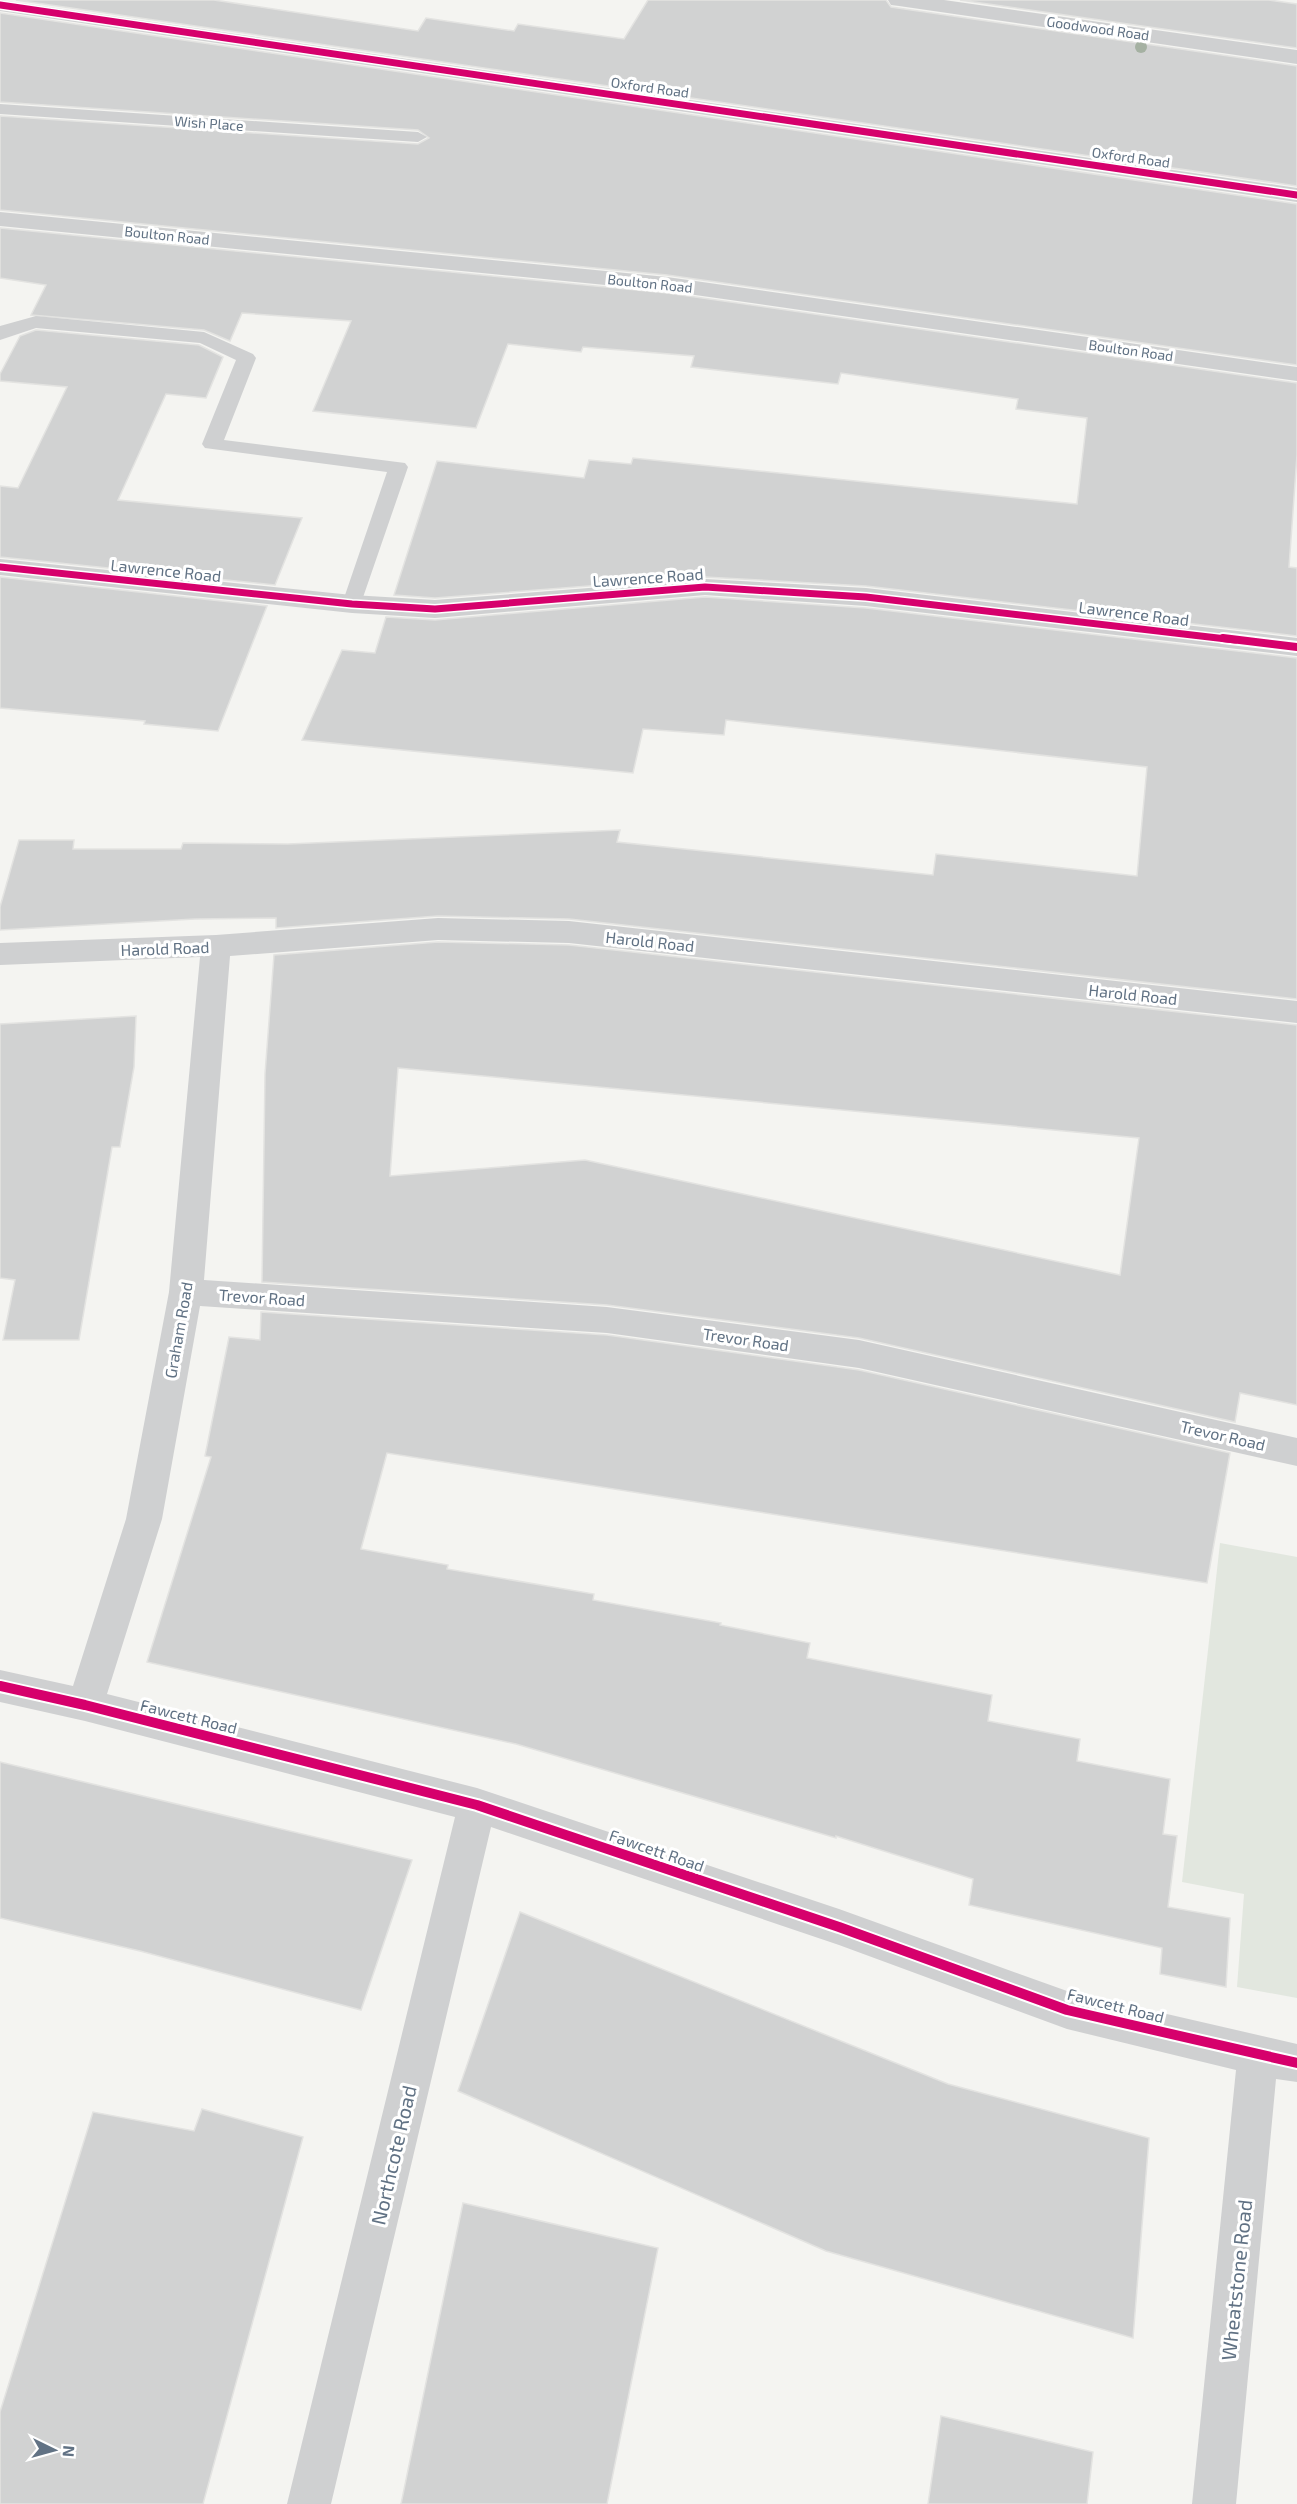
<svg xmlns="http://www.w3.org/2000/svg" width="1297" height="2504" font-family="'Exo 2',sans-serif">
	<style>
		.green { fill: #e2e7df }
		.building { fill: #d1d2d2; stroke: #e3e3e1; stroke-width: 1.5; fill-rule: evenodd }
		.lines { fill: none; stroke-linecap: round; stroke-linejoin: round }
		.lane { fill: #cfd0d1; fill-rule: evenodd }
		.street { fill: #cfd0d1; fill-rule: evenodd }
		.cycleway-far2-casing { stroke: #fff; stroke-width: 10 }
		.cycleway-far1-casing { stroke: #fff; stroke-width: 12 }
		.cycleway-casing { stroke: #fff; stroke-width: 14 }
		.cycleway-far2 { stroke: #d6006c; stroke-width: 7 }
		.cycleway-far1 { stroke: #d6006c; stroke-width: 8 }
		.cycleway { stroke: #d6006c; stroke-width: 10 }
		.tree { fill: #a5b1a2 }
		.labels { text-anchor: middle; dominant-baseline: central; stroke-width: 6; stroke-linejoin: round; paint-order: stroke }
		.far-street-label { font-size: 14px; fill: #617284; stroke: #fff }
		.street-label { font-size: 16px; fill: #617284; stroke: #fff }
		.near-street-label { font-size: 20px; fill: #617284; stroke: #fff }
	</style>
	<rect width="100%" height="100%" fill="#f4f4f1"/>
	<path class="green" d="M 1220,1543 L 1297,1557 L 1297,1998 L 1237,1987 L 1244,1894 L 1182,1882 Z"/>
	<g class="building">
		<path d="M 16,0 L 214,0 L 418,31 L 426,18 L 514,31 L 518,24 L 624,39 L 648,0 L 886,0 L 891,7 L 1297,66 L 1297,186 Z"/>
		<path d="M 960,0 L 1269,0 L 1297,4 L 1297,48 Z"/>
		<path d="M 0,13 L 1297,204 L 1297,365 L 667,275 L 0,210 L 0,116 L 418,144 L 429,138 L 418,130 L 0,102 Z"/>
		<path d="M 0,228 L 667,293 L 1297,383 L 1297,455 L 1289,567 L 1297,568 L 1297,636 L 866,586 L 705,577 L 435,598 L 394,595 L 437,461 L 584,478 L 589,460 L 631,464 L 633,458 L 1077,504 L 1087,418 L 1016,409 L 1018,399 L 841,373 L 838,384 L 691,367 L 694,356 L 583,347 L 581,352 L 508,344 L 476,428 L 313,411 L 351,321 L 242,313 L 230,341 L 204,330 L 31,315 L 46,285 L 0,278 Z"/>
		<path d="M 36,330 L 199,345 L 223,357 L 206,398 L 166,394 L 118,500 L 302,518 L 275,585 L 0,557 L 0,486 L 18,488 L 67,387 L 0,381 L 0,374 L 20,336 Z"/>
		<path d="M 0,577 L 267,606 L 218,731 L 144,724 L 145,721 L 0,708 Z"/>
		<path d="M 705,597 L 866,608 L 1297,658 L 1297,999 L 569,919 L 438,916 L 276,928 L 276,918 L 195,919 L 0,930 L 0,907 L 19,840 L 74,840 L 73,849 L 181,849 L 183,843 L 288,844 L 620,830 L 617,842 L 933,875 L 936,854 L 1137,876 L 1147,767 L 726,720 L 724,735 L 643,729 L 633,773 L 302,740 L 342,650 L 375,653 L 386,617 L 435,620 Z"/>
		<path d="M 438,942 L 569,945 L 1297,1025 L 1297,1405 L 1240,1393 L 1235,1422 L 859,1338 L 607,1305 L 262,1282 L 265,1074 L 274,955 ZM 398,1068 L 1139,1138 L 1120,1275 L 585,1160 L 390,1176 Z"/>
		<path d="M 136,1016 L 134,1067 L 120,1147 L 112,1147 L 79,1340 L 3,1340 L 15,1280 L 0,1278 L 0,1024 Z"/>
		<path d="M 261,1312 L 607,1335 L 859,1370 L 1230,1453 L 1207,1583 L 387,1453 L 361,1549 L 448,1565 L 447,1569 L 594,1594 L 593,1600 L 721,1623 L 720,1625 L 810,1643 L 807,1658 L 992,1695 L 988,1721 L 1080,1739 L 1077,1761 L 1170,1779 L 1163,1834 L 1177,1836 L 1168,1907 L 1230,1918 L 1226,1987 L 1160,1974 L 1162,1948 L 969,1905 L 973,1879 L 836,1836 L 836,1838 L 516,1744 L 147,1662 L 211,1457 L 205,1456 L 229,1337 L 260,1340 Z"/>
		<path d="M 0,1762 L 412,1860 L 361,2010 L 140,1951 L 0,1918 Z"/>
		<path d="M 520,1912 L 948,2084 L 1149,2138 L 1133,2338 L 826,2251 L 458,2091 Z"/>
		<path d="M 202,2109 L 303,2137 L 203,2504 L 0,2504 L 0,2412 L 93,2112 L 194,2131 Z"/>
		<path d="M 463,2203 L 658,2248 L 607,2504 L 401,2504 Z"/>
		<path d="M 941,2416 L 1093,2452 L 1087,2504 L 928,2504 Z"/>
	</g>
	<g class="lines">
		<g class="lane">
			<path d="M 0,104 L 418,132 L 427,137 L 418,142 L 0,114 Z"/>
			<path d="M 36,316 L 204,332 L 253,354 L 256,358 L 224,440 L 405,463 L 408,467 L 359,609 L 345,609 L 342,604 L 387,472 L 205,448 L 202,444 L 236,360 L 200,343 L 36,328 L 0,340 L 0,326 Z"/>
		</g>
		<g class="street">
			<path d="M 0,0 L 1297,188 L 1297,202 L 0,11 Z"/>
			<path d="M 888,0 L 944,0 L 1297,50 L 1297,64 L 899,6 L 891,5 Z"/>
			<path d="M 0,212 L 667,277 L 1297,367 L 1297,381 L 667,291 L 0,226 Z"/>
			<path d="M 0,559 L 352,595 L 435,600 L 705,579 L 866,588 L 1297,638 L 1297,656 L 866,606 L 705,595 L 435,618 L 352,613 L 0,575 Z"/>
			<path d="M 438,918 L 569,921 L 1297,1001 L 1297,1023 L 569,943 L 438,940 L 230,956 L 204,1280 L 607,1307 L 859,1340 L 1297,1438 L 1297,1466 L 859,1368 L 607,1333 L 200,1306 L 162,1519 L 107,1694 L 477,1788 L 839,1909 L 1067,1991 L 1297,2044 L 1297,2082 L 1276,2079 L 1236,2504 L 1192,2504 L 1236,2070 L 1067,2029 L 839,1945 L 491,1827 L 331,2504 L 287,2504 L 455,1817 L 85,1721 L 0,1702 L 0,1670 L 73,1686 L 126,1519 L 169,1292 L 200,957 L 0,965 L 0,943 L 216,935 Z"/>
		</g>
		<defs>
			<g id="cycleway-far2">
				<path d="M 0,5 L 1297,195"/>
				<path d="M 0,567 L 352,604 L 435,609 L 705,587 L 866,597 L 1235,640"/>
			</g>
			<path id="cycleway-far1" d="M 1223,638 L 1297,647"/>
			<path id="cycleway" d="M 0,1686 L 85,1705 L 477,1805 L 839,1927 L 1067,2010 L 1297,2063"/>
		</defs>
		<use href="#cycleway-far2" class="cycleway-far2-casing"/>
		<use href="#cycleway-far1" class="cycleway-far1-casing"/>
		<use href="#cycleway" class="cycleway-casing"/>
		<use href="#cycleway-far2" class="cycleway-far2"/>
		<use href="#cycleway-far1" class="cycleway-far1"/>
		<use href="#cycleway" class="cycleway"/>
	</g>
	<circle class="tree" cx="1141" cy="47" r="6"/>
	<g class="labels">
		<g class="far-street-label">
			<text transform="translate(1098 28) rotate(8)">Goodwood Road</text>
			<text transform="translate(650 87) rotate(8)">Oxford Road</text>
			<text transform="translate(209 123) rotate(4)">Wish Place</text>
			<text transform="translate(1131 157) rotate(8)">Oxford Road</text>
			<text transform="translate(167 235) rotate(6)">Boulton Road</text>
			<text transform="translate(650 283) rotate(6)">Boulton Road</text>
			<text transform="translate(1131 350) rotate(8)">Boulton Road</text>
		</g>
		<g class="street-label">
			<text transform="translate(166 570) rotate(6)">Lawrence Road</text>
			<text transform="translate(648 577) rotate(-4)">Lawrence Road</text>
			<text transform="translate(1134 613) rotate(7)">Lawrence Road</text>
			<text transform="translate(650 941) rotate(6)">Harold Road</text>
			<text transform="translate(165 948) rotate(-2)">Harold Road</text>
			<text transform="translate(1133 994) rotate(6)">Harold Road</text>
			<text transform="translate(262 1297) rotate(4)">Trevor Road</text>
			<text transform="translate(178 1330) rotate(-80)">Graham Road</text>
			<text transform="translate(746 1339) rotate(8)">Trevor Road</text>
			<text transform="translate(1223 1435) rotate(13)">Trevor Road</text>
			<text transform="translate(189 1716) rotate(14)">Fawcett Road</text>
			<text transform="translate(657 1850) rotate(19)">Fawcett Road</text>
			<text transform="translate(1116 2005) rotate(14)">Fawcett Road</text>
		</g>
		<g class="near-street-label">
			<text transform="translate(393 2155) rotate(-77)">Northcote Road</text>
			<text transform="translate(1236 2280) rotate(-84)">Wheatstone Road</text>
		</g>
	</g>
	<g transform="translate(54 2450) rotate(95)" stroke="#ffffff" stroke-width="4.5" paint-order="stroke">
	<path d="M0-4.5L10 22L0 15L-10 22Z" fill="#617284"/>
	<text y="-9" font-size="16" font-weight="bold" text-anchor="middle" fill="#617284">N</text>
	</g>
</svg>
